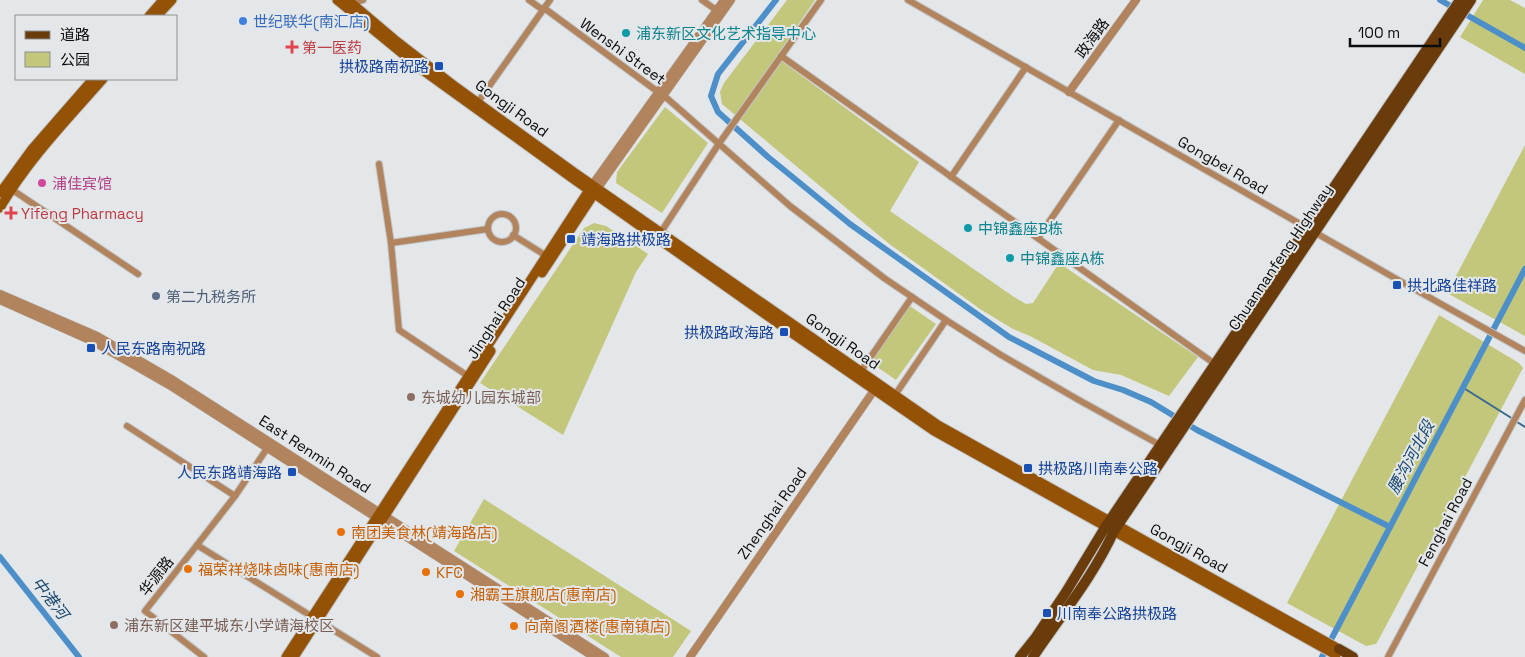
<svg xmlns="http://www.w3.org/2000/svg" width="1525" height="657" font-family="'Space Grotesk','Noto Sans SC',sans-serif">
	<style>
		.green { fill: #c3c77b }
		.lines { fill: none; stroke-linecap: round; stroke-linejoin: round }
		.stream { stroke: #396891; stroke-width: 2 }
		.canal { stroke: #4d8fc9; stroke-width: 6 }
		.minor-casing { stroke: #c1c4c6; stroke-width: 8 }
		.tertiary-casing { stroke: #c1c4c6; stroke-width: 9 }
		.secondary-casing { stroke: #c1c4c6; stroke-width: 11 }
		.primary-casing { stroke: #c1c4c6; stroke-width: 12 }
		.minor { stroke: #b2845e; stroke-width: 6 }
		.tertiary { stroke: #b2845e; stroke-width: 8 }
		.secondary { stroke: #945206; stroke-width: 9 }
		.primary { stroke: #6a3b0b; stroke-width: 10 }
		.shop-dot { fill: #3f7fe0; stroke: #e4e7e9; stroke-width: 2 }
		.culture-dot { fill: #0f9aa8; stroke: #e4e7e9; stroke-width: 2 }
		.health-dot { fill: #e0444e; stroke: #e4e7e9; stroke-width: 2 }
		.transit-dot { fill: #1a4fb4; stroke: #e4e7e9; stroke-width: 2 }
		.hotel-dot { fill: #d1479c; stroke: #e4e7e9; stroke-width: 2 }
		.service-dot { fill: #5c6f8a; stroke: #e4e7e9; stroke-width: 2 }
		.education-dot { fill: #8d6e63; stroke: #e4e7e9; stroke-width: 2 }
		.food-dot { fill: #e8710a; stroke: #e4e7e9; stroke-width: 2 }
		.labels { text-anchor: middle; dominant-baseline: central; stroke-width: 4; stroke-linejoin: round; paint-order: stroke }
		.shop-label { font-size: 15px; fill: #366cbe; stroke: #e4e7e9; text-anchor: start }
		.culture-label { font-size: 15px; fill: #0d838f; stroke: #e4e7e9; text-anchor: start }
		.street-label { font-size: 15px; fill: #0b0c0d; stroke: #e4e7e9 }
		.health-label { font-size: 15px; fill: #be3a42; stroke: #e4e7e9; text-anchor: start }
		.transit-label { font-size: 15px; fill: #164399; stroke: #e4e7e9; text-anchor: start }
		.hotel-label { font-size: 15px; fill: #b23c85; stroke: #e4e7e9; text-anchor: start }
		.service-label { font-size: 15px; fill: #4e5e75; stroke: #e4e7e9; text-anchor: start }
		.education-label { font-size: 15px; fill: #785e54; stroke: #e4e7e9; text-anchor: start }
		.food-label { font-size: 15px; fill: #c56008; stroke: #e4e7e9; text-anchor: start }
		.water-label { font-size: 16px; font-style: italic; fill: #194971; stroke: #e4e7e9 }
	</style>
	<rect width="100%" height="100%" fill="#e4e7e9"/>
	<g class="green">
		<path d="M 787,0 L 815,0 L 776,57 L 919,162 L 890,211 L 1014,297 L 1026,304 L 1033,303 L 1059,263 L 1198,357 L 1169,396 L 1121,375 L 1093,370 L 1030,336 L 1013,329 L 980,309 L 888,243 L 722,104 L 720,92 L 724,83 Z"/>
		<path d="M 1483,0 L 1510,0 L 1525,8 L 1525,74 L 1460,37 Z"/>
		<path d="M 665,107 L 708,143 L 662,213 L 616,183 L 617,172 Z"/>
		<path d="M 1525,145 L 1525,336 L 1447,293 Z"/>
		<path d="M 594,223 L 606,226 L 648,254 L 636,272 L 563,435 L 480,383 L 584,228 Z"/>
		<path d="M 910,306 L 936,324 L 896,380 L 870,362 Z"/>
		<path d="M 1439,315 L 1519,363 L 1523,368 L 1379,639 L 1376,644 L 1366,646 L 1287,603 Z"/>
		<path d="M 484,499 L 691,631 L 673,657 L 621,657 L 454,551 Z"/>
	</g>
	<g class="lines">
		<g class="stream">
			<path d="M 1462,387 L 1513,419"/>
			<path d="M 1517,422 L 1525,427"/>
		</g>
		<g class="canal">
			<path d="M 776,0 L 718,74 L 711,96 L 718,112 L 768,157 L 850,224 L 1009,337 L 1094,381 L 1123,390 L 1151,402 L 1197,430 L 1390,527"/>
			<path d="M 1440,0 L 1525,48"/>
			<path d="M 0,557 L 79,657"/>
			<path d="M 1322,657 L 1525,269"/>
		</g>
		<defs>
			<g id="minor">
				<path d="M 529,0 L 543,10"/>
				<path d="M 702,0 L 719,12"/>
				<path d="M 908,0 L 1400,281 L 1525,351"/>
				<path d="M 352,3 L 363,0"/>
				<path d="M 544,8 L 669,100 L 790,206 L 884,278 L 946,320 L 1001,355 L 1077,399 L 1160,445"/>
				<path d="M 781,56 L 1215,364"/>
				<path d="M 478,102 L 550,0"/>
				<path d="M 379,164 L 391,243 L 399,330 L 471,378"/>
				<path d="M 951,177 L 1026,67"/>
				<path d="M 11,189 L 138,274"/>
				<circle cx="502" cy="228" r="14"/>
				<path d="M 661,232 L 718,145 L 821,0"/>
				<path d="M 513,235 L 548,257"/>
				<path d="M 1038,238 L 1119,120"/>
				<path d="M 391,243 L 488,229"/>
				<path d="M 859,374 L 912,297"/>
				<path d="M 893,398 L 946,320"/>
				<path d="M 127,426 L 235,496 L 197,545 L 377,657"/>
				<path d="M 235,496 L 268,447"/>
				<path d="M 197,545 L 145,611 L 204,657"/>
				<path d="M 1388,657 L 1525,400"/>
			</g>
			<g id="tertiary">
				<path d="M 1069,92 L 1136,0"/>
				<path d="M 590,188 L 724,0"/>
				<path d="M 595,192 L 731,0"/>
				<path d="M 0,294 L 97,336 L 173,380 L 605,657"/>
				<path d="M 0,300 L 94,342 L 169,385 L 594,657"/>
				<path d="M 690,657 L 877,386"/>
			</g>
			<g id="secondary">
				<path d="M 337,0 L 421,69 L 572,178 L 786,329 L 934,431 L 1336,655"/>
				<path d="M 348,0 L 394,39 L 456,87 L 575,173 L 938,425 L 1339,649"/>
				<path d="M 149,16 L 163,0"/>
				<path d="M 157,16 L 172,0"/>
				<path d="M 0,193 L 32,149 L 93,79"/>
				<path d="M 0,208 C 28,160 67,120 103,79"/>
				<path d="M 542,273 L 594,194"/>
				<path d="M 286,657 L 589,190"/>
				<path d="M 294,657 L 491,351"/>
			</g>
			<g id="primary">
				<path d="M 1339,649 L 1353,657"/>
				<path d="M 1020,657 L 1036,637 L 1066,592 L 1106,526 L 1460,0"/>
				<path d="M 1033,657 C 1061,615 1093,577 1114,531 L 1471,0"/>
			</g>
		</defs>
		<use href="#minor" class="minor-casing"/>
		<use href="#tertiary" class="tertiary-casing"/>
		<use href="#secondary" class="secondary-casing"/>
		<use href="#primary" class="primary-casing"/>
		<use href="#minor" class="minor"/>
		<use href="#tertiary" class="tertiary"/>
		<use href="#secondary" class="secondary"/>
		<use href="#primary" class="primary"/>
	</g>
	<circle class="shop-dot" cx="243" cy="21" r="5"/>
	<g class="culture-dot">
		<circle cx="626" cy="33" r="5"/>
		<circle cx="968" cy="228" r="5"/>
		<circle cx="1010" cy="258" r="5"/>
	</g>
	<g class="health-dot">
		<path d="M289.5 39.5h5v5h5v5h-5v5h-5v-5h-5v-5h5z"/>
		<path d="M8.5 205.5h5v5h5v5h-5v5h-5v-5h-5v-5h5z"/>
	</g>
	<g class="transit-dot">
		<rect x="434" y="61" width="10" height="10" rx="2.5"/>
		<rect x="566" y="234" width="10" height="10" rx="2.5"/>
		<rect x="1392" y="280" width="10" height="10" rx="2.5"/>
		<rect x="779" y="327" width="10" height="10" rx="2.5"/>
		<rect x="86" y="343" width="10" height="10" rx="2.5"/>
		<rect x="1023" y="463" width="10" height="10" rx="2.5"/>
		<rect x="287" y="467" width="10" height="10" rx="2.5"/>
		<rect x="1042" y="608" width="10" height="10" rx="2.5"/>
	</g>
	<circle class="hotel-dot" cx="42" cy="183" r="5"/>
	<circle class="service-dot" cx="156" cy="296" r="5"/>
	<g class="education-dot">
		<circle cx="411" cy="397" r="5"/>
		<circle cx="114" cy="625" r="5"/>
	</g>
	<g class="food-dot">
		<circle cx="341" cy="532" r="5"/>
		<circle cx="188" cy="569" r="5"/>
		<circle cx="426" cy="572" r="5"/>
		<circle cx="460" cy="594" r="5"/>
		<circle cx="514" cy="626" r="5"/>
	</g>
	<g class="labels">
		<g class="shop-label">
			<text x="253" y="21">世纪联华(南汇店)</text>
		</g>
		<g class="culture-label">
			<text x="636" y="33">浦东新区文化艺术指导中心</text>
			<text x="978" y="228">中锦鑫座B栋</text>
			<text x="1020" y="258">中锦鑫座A栋</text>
		</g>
		<g class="street-label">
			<text transform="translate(1092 38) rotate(-54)">政海路</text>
			<text transform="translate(623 51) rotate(36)">Wenshi Street</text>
			<text transform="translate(512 108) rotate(36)">Gongji Road</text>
			<text transform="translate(1223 165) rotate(30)">Gongbei Road</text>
			<text transform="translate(1280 257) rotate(-56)">Chuannanfeng Highway</text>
			<text transform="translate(496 318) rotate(-57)">Jinghai Road</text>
			<text transform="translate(843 341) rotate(35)">Gongji Road</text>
			<text transform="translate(315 454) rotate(33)">East Renmin Road</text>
			<text transform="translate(772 513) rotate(-55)">Zhenghai Road</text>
			<text transform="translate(1445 522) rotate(-62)">Fenghai Road</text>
			<text transform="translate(1189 548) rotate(29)">Gongji Road</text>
			<text transform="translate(156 576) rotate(-52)">华源路</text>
		</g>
		<g class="health-label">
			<text x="302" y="47">第一医药</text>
			<text x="21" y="213">Yifeng Pharmacy</text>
		</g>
		<g class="transit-label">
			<text x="429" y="66" text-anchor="end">拱极路南祝路</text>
			<text x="581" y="239">靖海路拱极路</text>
			<text x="1407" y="285">拱北路佳祥路</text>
			<text x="774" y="332" text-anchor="end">拱极路政海路</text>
			<text x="101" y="348">人民东路南祝路</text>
			<text x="1038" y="468">拱极路川南奉公路</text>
			<text x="282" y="472" text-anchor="end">人民东路靖海路</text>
			<text x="1057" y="613">川南奉公路拱极路</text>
		</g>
		<g class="hotel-label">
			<text x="52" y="183">浦佳宾馆</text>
		</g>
		<g class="service-label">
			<text x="166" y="296">第二九税务所</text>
		</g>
		<g class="education-label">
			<text x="421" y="397">东城幼儿园东城部</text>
			<text x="124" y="625">浦东新区建平城东小学靖海校区</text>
		</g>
		<g class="food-label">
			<text x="351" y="532">南团美食林(靖海路店)</text>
			<text x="198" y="569">福荣祥烧味卤味(惠南店)</text>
			<text x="436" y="572">KFC</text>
			<text x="470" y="594">湘霸王旗舰店(惠南店)</text>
			<text x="524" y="626">向南阁酒楼(惠南镇店)</text>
		</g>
		<g class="water-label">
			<text transform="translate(1411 457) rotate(-62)">腰沟河北段</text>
			<text transform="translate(50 598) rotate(52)">中港河</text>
		</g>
	</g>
	<rect x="15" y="15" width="162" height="65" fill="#e4e7e9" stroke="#8d8f91"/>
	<rect x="25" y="31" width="25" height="8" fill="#6a3b0b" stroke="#8d8f91"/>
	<text x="60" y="40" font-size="15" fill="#0b0c0d">道路</text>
	<rect x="25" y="52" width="25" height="15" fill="#c3c77b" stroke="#8d8f91"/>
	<text x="60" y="65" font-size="15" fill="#0b0c0d">公园</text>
	<path d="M1350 38v8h90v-8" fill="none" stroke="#0b0c0d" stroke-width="2.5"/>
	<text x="1358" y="38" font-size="15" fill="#0b0c0d" stroke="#e4e7e9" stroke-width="4" paint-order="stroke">100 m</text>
</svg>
